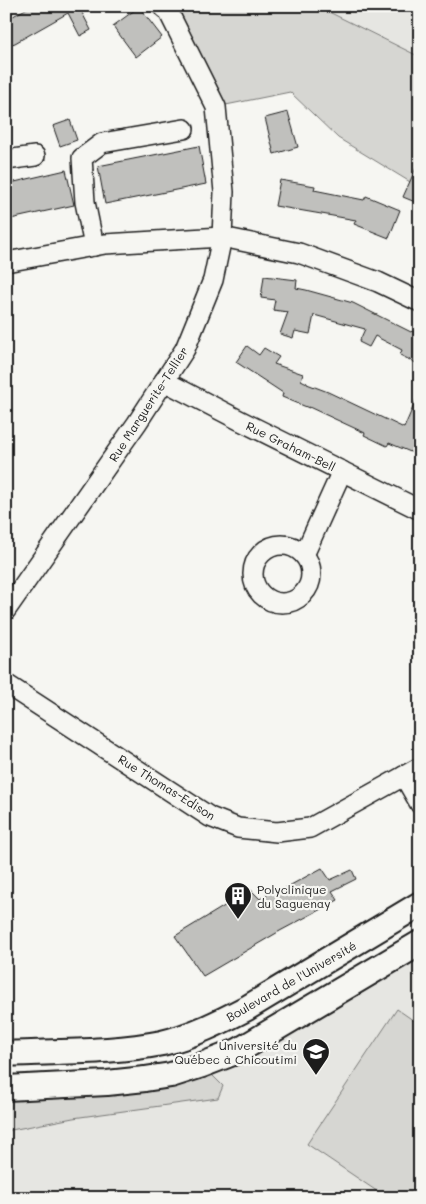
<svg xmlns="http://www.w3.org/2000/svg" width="426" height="1204" font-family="Mali,sans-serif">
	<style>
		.built { fill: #e6e6e2 }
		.green { fill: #d6d6d2; stroke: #797977 }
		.building { fill: #c0c0bd; stroke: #1c1c1c }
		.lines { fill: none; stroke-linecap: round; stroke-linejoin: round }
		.minor-casing { stroke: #1c1c1c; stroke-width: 22 }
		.major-casing { stroke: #1c1c1c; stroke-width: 28 }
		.minor { stroke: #f6f6f2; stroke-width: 19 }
		.major { stroke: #f6f6f2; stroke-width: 24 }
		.labels { text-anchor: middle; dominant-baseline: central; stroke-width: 4.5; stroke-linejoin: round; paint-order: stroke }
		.street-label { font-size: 12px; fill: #1c1c1c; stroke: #f6f6f2 }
		.poi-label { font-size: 12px; fill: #1c1c1c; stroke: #f6f6f2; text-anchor: start }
	</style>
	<rect width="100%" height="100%" fill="#f6f6f2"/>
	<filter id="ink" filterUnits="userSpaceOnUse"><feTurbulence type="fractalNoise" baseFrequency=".02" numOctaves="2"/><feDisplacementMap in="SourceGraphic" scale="10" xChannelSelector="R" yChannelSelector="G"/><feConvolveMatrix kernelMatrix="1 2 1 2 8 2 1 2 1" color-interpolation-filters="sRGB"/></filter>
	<g filter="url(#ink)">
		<g class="built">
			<path d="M 328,6 L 420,6 L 420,57 L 327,11 Z"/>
			<path d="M 420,943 L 420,1198 L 6,1198 L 6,1131 L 73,1118 L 202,1065 Z"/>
		</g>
		<g class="green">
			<path d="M 162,6 L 328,6 L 327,11 L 420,57 L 420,188 L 338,138 L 290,92 L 216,107 Z"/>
			<path d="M 397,1009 L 420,1025 L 420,1198 L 387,1198 L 307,1144 Z"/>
			<path d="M 202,1065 L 223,1086 L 218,1098 L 73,1118 L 6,1131 L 6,1088 Z"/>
		</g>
		<g class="building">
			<path d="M 31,6 L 81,6 L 79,7 L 91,30 L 80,36 L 68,13 L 15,43 L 6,46 L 6,20 Z"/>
			<path d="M 139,7 L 162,37 L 136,57 L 113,26 Z"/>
			<path d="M 288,112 L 298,147 L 274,154 L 265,118 Z"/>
			<path d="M 70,120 L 77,140 L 60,146 L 53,126 Z"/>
			<path d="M 199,146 L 206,184 L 105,204 L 98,166 Z"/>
			<path d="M 420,159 L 420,204 L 403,197 Z"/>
			<path d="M 66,170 L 74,205 L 6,220 L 6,184 Z"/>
			<path d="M 280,180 L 315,186 L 314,190 L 364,200 L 366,196 L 400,210 L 389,238 L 354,224 L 356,220 L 275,206 Z"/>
			<path d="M 264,276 L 297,280 L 296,288 L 306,290 L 353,303 L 411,332 L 412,331 L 420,335 L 420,365 L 400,355 L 402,350 L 375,336 L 369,347 L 359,342 L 365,329 L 314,315 L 310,334 L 295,331 L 293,338 L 280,334 L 288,312 L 273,310 L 275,300 L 261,298 Z"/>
			<path d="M 247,346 L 259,355 L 264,348 L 279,357 L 274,364 L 303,374 L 301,380 L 307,383 L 307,384 L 328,392 L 404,428 L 420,391 L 420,456 L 389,443 L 387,446 L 364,435 L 365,433 L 309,407 L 309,408 L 282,397 L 283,393 L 236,362 Z"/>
			<path d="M 322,868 L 330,880 L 352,870 L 356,879 L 332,891 L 338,900 L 280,931 L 203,976 L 175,936 L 251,890 L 260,899 L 276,888 L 278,892 Z"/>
		</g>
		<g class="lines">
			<defs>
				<g id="minor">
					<path d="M 6,160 L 35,156"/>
					<path d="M 94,246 L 85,202 L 82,158 L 102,143 L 184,129"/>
					<path d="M 6,262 L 105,244 L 222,237 L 299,253 L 378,282 L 420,302"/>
					<path d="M 164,381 L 239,420 L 420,510"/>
					<circle cx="282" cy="574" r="29"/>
					<path d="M 304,555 L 342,471"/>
					<path d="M 6,610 L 137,423 L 185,349 L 213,280 L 222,237 L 224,192 L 216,107 L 168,11 L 162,6"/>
					<path d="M 6,684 L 210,817 L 238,828 L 277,832 L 310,828 L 420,767"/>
					<path d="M 404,776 L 420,804"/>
				</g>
				<g id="major">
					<path d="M 6,1054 C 58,1051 111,1053 162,1043 C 192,1036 220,1022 247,1008 L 420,904"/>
					<path d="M 6,1088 L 107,1083 L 145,1079 L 171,1075 L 202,1065 L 238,1051 L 420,943"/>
				</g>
			</defs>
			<use href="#minor" class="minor-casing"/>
			<use href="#major" class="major-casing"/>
			<use href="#minor" class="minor"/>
			<use href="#major" class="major"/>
		</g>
	</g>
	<defs>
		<symbol id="building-pin" viewBox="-11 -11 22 30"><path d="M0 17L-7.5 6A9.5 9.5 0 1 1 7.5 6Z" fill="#1c1c1c" stroke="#f6f6f2"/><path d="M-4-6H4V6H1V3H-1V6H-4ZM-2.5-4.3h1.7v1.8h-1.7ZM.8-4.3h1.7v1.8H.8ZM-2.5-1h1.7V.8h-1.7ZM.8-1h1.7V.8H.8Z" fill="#fff"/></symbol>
		<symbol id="university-pin" viewBox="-11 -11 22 30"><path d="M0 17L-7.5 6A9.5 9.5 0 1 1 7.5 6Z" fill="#1c1c1c" stroke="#f6f6f2"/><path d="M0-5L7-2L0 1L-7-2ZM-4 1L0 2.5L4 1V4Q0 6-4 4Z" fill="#fff"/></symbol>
	</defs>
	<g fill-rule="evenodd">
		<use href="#building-pin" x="222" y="880" width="32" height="43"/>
		<use href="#university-pin" x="300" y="1036" width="32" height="43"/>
	</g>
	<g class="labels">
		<g class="street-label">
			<text transform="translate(148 404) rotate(-57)">Rue Marguerite-Tellier</text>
			<text transform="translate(291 446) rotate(26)">Rue Graham-Bell</text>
			<text transform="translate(167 787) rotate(32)">Rue Thomas-Edison</text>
			<text transform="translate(291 981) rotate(-30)">Boulevard de l'Université</text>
		</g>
		<g class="poi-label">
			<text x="257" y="889">Polyclinique<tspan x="257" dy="14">du Saguenay</tspan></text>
			<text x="297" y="1045" text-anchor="end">Université du<tspan x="297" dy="14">Québec à Chicoutimi</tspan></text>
		</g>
	</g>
	<rect width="426" height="1204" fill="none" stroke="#f6f6f2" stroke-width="25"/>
	<rect x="12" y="12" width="401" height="1179" fill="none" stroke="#1c1c1c" stroke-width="2" filter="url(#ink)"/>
</svg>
